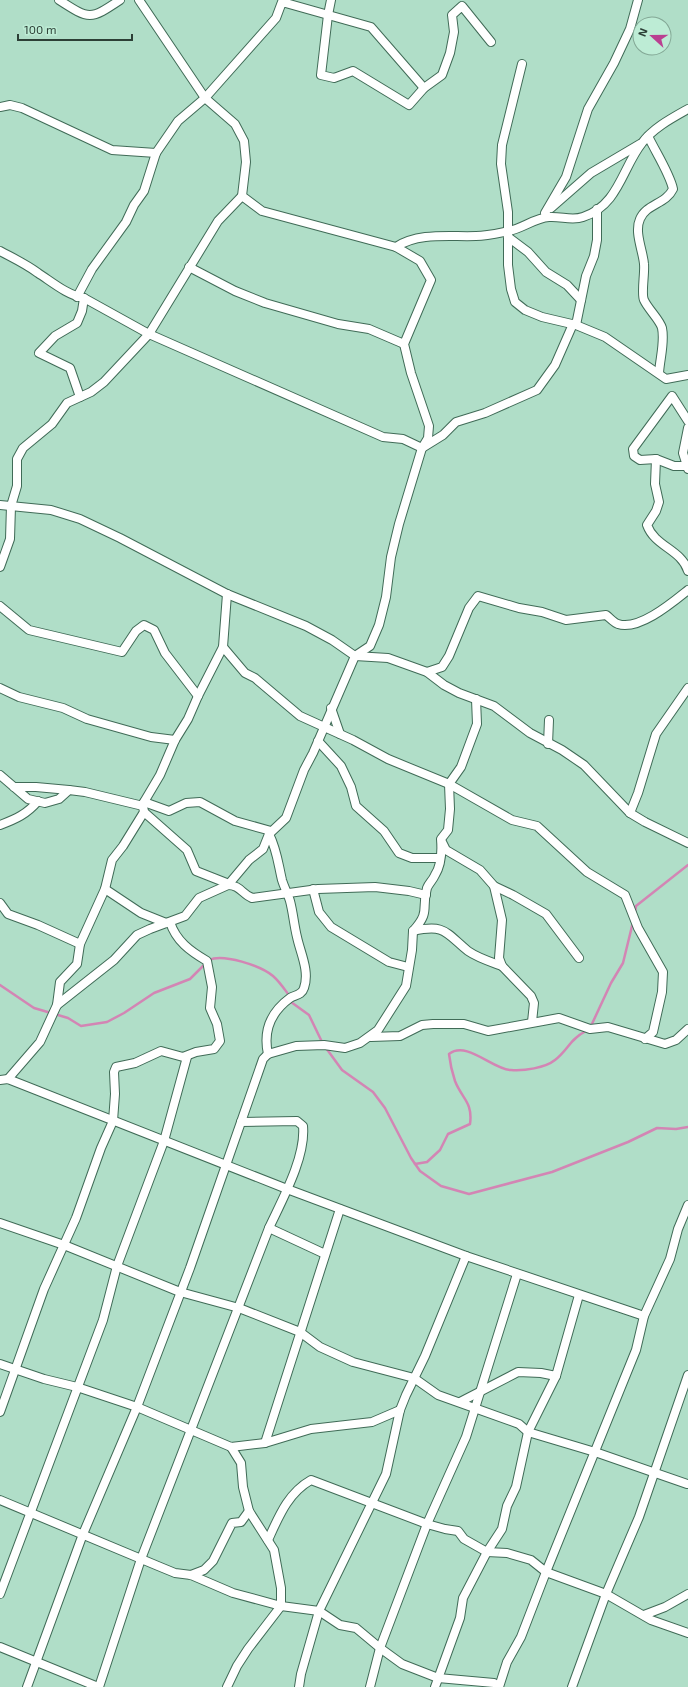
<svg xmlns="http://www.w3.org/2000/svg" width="688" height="1687" font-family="'Exo 2',sans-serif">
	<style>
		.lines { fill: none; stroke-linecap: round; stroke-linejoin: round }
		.stream { stroke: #d385b4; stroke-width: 2.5 }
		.minor-casing { stroke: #406b57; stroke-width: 10 }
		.minor { stroke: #fff; stroke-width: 8 }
	</style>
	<rect width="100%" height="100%" fill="#b0dec8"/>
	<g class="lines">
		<g class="stream">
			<path d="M 635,913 L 636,906 L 688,865"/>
			<path d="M 209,960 C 223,953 261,966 273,976 C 280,982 285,990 291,998 L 291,1002 L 309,1015 L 323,1044"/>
			<path d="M 0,985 L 34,1008 L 68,1018 L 81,1026 L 107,1022 L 124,1013 L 154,993 L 190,979 L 205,964"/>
			<path d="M 591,1026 L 611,983 L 623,963 L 633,922"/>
			<path d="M 326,1048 L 342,1070 L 373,1092 L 385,1108 L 411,1158 L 420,1171 L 441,1186 L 469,1194 L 552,1172 L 628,1142 L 657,1128 L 676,1129 L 688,1127"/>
			<path d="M 415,1164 L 427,1162 L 440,1150 L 448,1134 L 470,1124 C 473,1102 462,1099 455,1081 C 452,1072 450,1063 449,1054 C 467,1040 493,1070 511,1070 C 524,1071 545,1068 555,1060 C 568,1050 570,1039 586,1031"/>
		</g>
		<defs>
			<g id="minor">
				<path d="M 59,0 C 90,20 90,20 120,0"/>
				<path d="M 139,0 L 205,98 L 235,124 L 244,141 L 246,162 L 242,196 L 262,211 L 396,247"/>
				<path d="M 331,0 L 328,15 L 321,75 L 334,78 L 353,71 L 409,105 L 424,88 L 442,75 L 450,53 L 454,32 L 452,15 L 462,6 L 491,42"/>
				<path d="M 522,64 L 502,145 L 501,164 L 508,212 L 508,265 L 511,289 L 515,302 L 525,310 L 542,317 L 576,325 L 605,337 L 666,379 L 688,375"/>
				<path d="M 0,107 L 10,105 L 22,108 L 112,150 L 156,153"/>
				<path d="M 648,136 C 655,151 670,174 673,189 C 666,204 646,204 640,219 C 634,232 643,251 644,264 C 645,273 641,294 644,300 C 648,309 660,320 662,328 C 665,342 660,358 659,373"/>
				<path d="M 551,208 L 591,173 L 640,144"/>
				<path d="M 545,213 L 566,177 L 588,109 L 614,63 L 630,29 L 638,0"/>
				<path d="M 508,237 L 528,252 L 546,272 L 567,285 L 581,300"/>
				<path d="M 0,251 C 13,258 26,264 38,273 C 52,282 67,295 84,298 L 149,334 L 383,437 L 403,439 L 422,448 L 443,435 L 456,422 L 485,413 L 537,390 L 555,365 L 573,324"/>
				<path d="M 189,267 L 235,291 L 265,303 L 338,324 L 369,329 L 404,344"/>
				<path d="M 77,297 L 92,269 L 126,222 L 134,205 L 144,191 L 156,153 L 178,121 L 205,98 L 276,18 L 282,2 L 371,27 L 424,88"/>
				<path d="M 576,325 L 586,276 L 594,256 L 597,240 L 597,209"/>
				<path d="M 80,397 L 70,368 L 39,353 L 55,336 L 77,323 L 82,311 L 84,298"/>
				<path d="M 688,428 L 683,453 L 688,469"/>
				<path d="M 656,459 L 655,484 L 659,502 L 656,511 L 647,525 C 655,547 681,549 688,571"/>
				<path d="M 687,466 L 674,466 L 656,459 L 640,460 L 634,456 L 633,449 L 672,396 L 688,421"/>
				<path d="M 0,505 L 51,510 L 80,519 L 120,538 L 227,594 L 306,626 L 332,640 L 355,656 L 388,658 L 427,672 L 444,685 L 459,693 L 494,706 L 530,733 L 562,750 L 584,765 L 630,813 L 645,822 L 688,843"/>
				<path d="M 0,567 L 10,539 L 11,506 L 17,486 L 17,459 L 23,448 L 52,424 L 67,403 L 91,392 L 104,382 L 149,334 L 218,221 L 242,196"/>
				<path d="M 0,606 L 29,630 L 122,652 L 136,631 L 144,625 L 154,630 L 165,653 L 198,696"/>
				<path d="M 223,647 L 245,673 L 255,678 L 300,716 L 353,740 L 388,759 L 449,784 L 512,820 L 537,826 L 587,872 L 625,895 L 638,928 L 663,972 L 662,992 L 653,1032 L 645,1039"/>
				<path d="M 427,672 L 442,667 L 449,656 L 469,608 L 478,596 L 519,608 L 542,612 L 566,620 L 606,615 C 609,617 614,623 618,624 C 639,631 673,602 688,590"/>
				<path d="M 0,688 L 19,697 L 63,708 L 87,719 L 151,737 L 175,740"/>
				<path d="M 331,708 L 340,734"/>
				<path d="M 318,741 L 341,766 L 351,787 L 356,806 L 384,831 L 399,853 L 412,858 L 440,858"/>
				<path d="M 548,744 L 549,720"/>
				<path d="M 0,775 L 28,799 L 45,803 L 59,799 L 69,790 L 85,792 L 143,806"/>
				<path d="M 14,787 L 36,787 L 69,790"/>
				<path d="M 144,802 L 169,811 L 186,803 L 200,802 L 235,821 L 271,831"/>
				<path d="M 144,812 L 187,850 L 196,871 L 229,884"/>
				<path d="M 630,813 L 638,793 L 656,734 L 688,688"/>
				<path d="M 0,825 C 16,819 27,814 38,801"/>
				<path d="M 442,842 L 446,850 L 480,870 L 494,886 L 502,920 L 499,958 L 502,966 L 531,996 L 534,1003 L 532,1022"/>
				<path d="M 228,885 C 240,885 242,894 252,898 L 318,889 L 375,887 L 409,891 L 426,895"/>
				<path d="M 494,886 L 513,895 L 546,914 L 579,958"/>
				<path d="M 105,889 L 141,913 L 166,923"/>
				<path d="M 313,889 L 319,912 L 331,927 L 389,962 L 408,967"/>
				<path d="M 0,903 L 8,914 L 38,925 L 80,944"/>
				<path d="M 413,931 C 445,924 445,932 468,951 C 478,958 491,962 502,966"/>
				<path d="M 57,1005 L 60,982 L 77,964 L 80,944 L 105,889 L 112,860 L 123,846 L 144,812 L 143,806 L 144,802 L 160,775 L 175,740 L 188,719 L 198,696 L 223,647 L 227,594"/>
				<path d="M 371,1037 L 400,1036 L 422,1025 L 433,1024 L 464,1024 L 488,1031 L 559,1018 L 590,1029 L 608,1027 L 665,1044 L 676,1040 L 688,1029"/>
				<path d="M 268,1054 C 263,1031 271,1012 290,998 C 295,995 302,995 304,988 C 310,971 300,952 297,937 C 294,925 293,912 290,901 C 288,894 284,887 282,880 C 278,863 277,850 269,834"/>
				<path d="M 8,1079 L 40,1042 L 57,1005 L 114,960 L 137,935 L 150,929 L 185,916 L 199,898 L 228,885 L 249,860 L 263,849 L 269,834 L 286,818 L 304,770 L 313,753 L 355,656 L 370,646 L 379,625 L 386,597 L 391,557 L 399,524 L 422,448 L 428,438 L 429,426 L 411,373 L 404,344 L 431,280 L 420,261 L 396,247 C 419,232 450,237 476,236 C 487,236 499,233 509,231 C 523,228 535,218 549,217 C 561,216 572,221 583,217 C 619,205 622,168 642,143 C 653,128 672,118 688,109"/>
				<path d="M 0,1080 L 8,1079 L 287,1189 L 466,1256 L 644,1316"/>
				<path d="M 0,1223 L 64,1245 L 180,1292 L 239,1308 L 300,1332 L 320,1347 L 353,1362 L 414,1378 L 438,1395 L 519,1424 L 528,1432 L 595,1452 L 687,1484"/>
				<path d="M 269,1228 L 325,1254"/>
				<path d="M 0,1364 L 44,1379 L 77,1387 L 137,1407 L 231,1447 L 265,1443 L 311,1429 L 372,1422 L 400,1410"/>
				<path d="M 460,1402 L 518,1372 L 541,1373 L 556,1376 L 579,1295"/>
				<path d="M 0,1412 L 44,1289 L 76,1218 L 101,1148 L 113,1121 L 115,1094 L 114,1072 L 116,1067 L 135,1063 L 161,1051 L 183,1057 L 196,1052 L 214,1049 L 220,1041 L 217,1024 L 210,1008 L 212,987 L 207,961 C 190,951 176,941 170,922"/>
				<path d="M 265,1443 L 340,1209"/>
				<path d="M 0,1500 L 158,1566 L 175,1573 L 191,1575 L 233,1593 L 281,1606 L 319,1611 L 340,1625 L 356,1628 L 380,1648 L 402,1664 L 438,1678 L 494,1683 L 497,1687"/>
				<path d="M 268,1540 C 279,1516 288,1493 311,1480 L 427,1524 L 445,1529 L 458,1531 L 464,1539 L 487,1552 L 507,1553 L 531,1560 L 546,1572 L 636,1350 L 644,1316 L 670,1259 L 678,1229 L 688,1205"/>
				<path d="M 191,1575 L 204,1570 L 213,1561 L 232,1523 L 241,1522 L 249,1511"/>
				<path d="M 0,1594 L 103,1320 L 117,1266 L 164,1141 L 187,1057"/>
				<path d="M 644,1615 L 665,1607 L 688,1594"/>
				<path d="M 0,1647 L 98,1687"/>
				<path d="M 27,1687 L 83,1534 L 137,1407 L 190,1268 L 263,1059 L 268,1054 L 296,1046 L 324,1045 L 345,1048 L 360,1043 L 378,1030 L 406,986 L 412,950 L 413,931 C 431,911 421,909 427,888 C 429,883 433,880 435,875 C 442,864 442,851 441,839 L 448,830 L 450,809 L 449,784 L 461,767 L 477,724 L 476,699"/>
				<path d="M 99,1687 L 141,1559 L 269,1228 C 282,1200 306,1157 303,1126 L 297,1121 L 241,1122"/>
				<path d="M 227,1687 L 237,1666 L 248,1649 L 281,1606 L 281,1588 L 274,1550 L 249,1511 L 243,1487 L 241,1463 L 231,1447"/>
				<path d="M 299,1687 L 301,1674 L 319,1611 L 386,1474 L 400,1410 L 406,1395 L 425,1356 L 466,1256"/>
				<path d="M 370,1687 L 380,1648 L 427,1524 L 466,1437 L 517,1274"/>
				<path d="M 435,1687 L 460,1618 L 463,1598 L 487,1552 L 502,1529 L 507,1506 L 516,1487 L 528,1432 L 556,1376"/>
				<path d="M 499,1687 L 507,1662 L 521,1637 L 546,1572 L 606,1594 L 651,1620 L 688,1633"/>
				<path d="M 572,1687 L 606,1594 L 639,1517 L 688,1375"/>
			</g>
		</defs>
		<use href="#minor" class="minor-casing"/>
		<use href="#minor" class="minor"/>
	</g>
	<g transform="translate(652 36) rotate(291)"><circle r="19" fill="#bdecd5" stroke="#83a795"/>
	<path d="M0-3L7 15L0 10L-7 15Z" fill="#ba4091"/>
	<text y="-6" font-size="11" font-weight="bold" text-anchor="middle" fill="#2c3f36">N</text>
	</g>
	<path d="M18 34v6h114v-6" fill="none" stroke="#2c3f36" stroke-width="2"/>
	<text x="24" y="34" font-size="12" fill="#2c3f36" stroke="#bdecd5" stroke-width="3" paint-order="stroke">100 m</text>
</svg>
